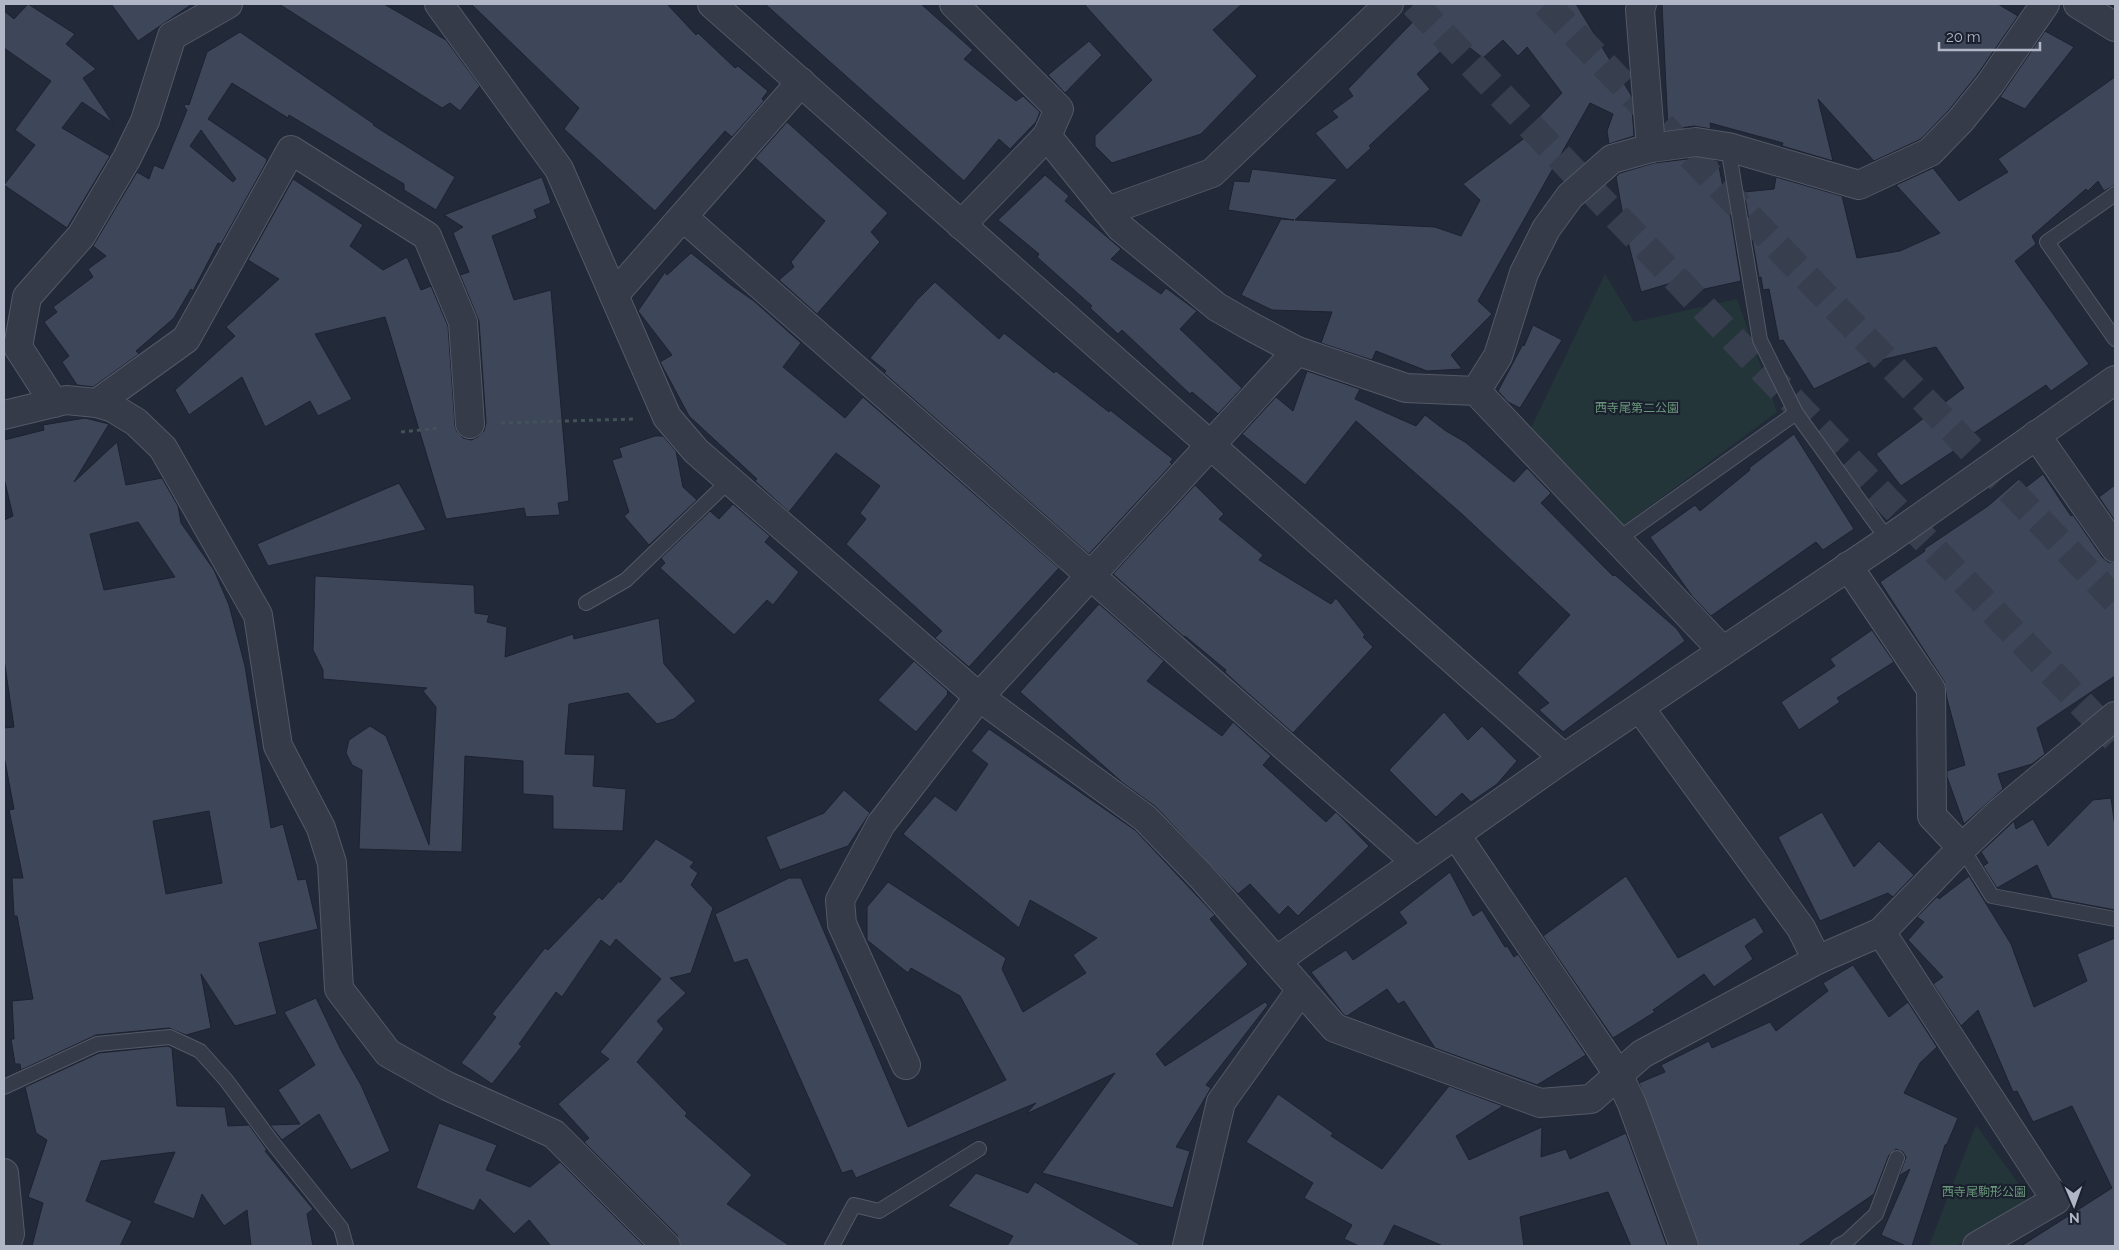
<svg xmlns="http://www.w3.org/2000/svg" width="2119" height="1250" font-family="Raleway,'Noto Sans JP',sans-serif">
	<style>
		.green { fill: #24353a }
		.building { fill: #3e4659; stroke: #1d2230; fill-rule: evenodd }
		.lines { fill: none; stroke-linecap: round; stroke-linejoin: round }
		.motorway-tunnel { stroke: #373e4e; stroke-width: 28; stroke-dasharray: 28 14; stroke-linecap: butt }
		.service-casing { stroke: #535967; stroke-width: 16 }
		.minor-casing { stroke: #535967; stroke-width: 30 }
		.tertiary-casing { stroke: #535967; stroke-width: 30 }
		.path { stroke: #425258; stroke-width: 3; stroke-dasharray: 4 4; stroke-linecap: butt }
		.service { stroke: #363b4a; stroke-width: 14 }
		.minor { stroke: #363b4a; stroke-width: 28 }
		.tertiary { stroke: #363b4a; stroke-width: 28 }
		.labels { text-anchor: middle; dominant-baseline: central; stroke-width: 4.5; stroke-linejoin: round; paint-order: stroke }
		.park-label { font-size: 12px; fill: #689679; stroke: #1b202e }
	</style>
	<rect width="100%" height="100%" fill="#222939"/>
	<g class="green">
		<path d="M 1605,274 L 1634,322 L 1737,299 L 1777,412 L 1619,529 L 1531,428 Z"/>
		<path d="M 1976,1125 L 2031,1201 L 1956,1246 L 1929,1246 Z"/>
	</g>
	<g class="building">
		<path d="M 28,4 L 75,34 L 66,44 L 96,69 L 83,78 L 113,123 L 82,102 L 62,128 L 110,156 L 67,228 L 4,185 L 35,145 L 15,130 L 51,81 L 4,48 L 4,11 L 14,19 Z"/>
		<path d="M 111,4 L 192,4 L 138,41 Z"/>
		<path d="M 279,4 L 384,4 L 446,40 L 480,86 L 460,111 L 450,103 L 442,108 Z"/>
		<path d="M 471,4 L 667,4 L 696,35 L 698,33 L 735,68 L 738,66 L 768,91 L 762,99 L 764,101 L 732,137 L 725,131 L 655,211 L 564,129 L 579,108 Z"/>
		<path d="M 765,4 L 921,4 L 973,50 L 964,59 L 1016,101 L 1023,96 L 1040,112 L 1036,122 L 1010,149 L 999,139 L 964,181 Z"/>
		<path d="M 1084,4 L 1242,4 L 1213,30 L 1257,76 L 1201,134 L 1112,163 L 1095,146 L 1095,136 L 1152,80 Z"/>
		<path d="M 1430,4 L 1576,4 L 1631,95 L 1634,136 L 1609,144 L 1607,131 L 1613,114 L 1590,103 L 1478,301 L 1492,314 L 1451,355 L 1462,369 L 1427,371 L 1376,351 L 1372,360 L 1321,343 L 1332,312 L 1272,310 L 1241,295 L 1281,219 L 1294,220 L 1228,210 L 1234,181 L 1249,182 L 1252,169 L 1338,179 L 1295,220 L 1435,227 L 1461,236 L 1480,200 L 1463,184 L 1538,128 L 1533,123 L 1562,93 L 1527,47 L 1518,56 L 1503,40 L 1483,58 L 1456,37 L 1417,74 L 1430,89 L 1369,146 L 1371,148 L 1347,170 L 1315,133 L 1338,117 L 1332,111 L 1353,96 L 1348,89 Z"/>
		<path d="M 1662,4 L 1998,4 L 2018,16 L 1977,75 L 1949,110 L 1921,139 L 1874,161 L 1818,99 L 1833,161 L 1782,146 L 1783,143 L 1710,123 L 1711,129 L 1694,126 L 1668,130 Z"/>
		<path d="M 2045,31 L 2074,47 L 2025,109 L 2000,97 Z"/>
		<path d="M 240,32 L 374,124 L 373,125 L 455,177 L 436,210 L 404,190 L 404,184 L 289,115 L 288,118 L 232,83 L 208,119 L 267,159 L 266,163 L 221,244 L 218,243 L 193,291 L 191,289 L 174,318 L 136,351 L 139,354 L 93,387 L 77,385 L 62,362 L 69,356 L 44,322 L 57,312 L 53,307 L 93,277 L 88,269 L 106,256 L 93,246 L 137,172 L 149,179 L 154,165 L 163,169 L 187,110 L 184,106 L 186,104 L 189,105 L 207,52 ZM 201,130 L 236,179 L 233,182 L 190,146 Z"/>
		<path d="M 1089,41 L 1102,55 L 1065,93 L 1048,75 Z"/>
		<path d="M 2115,77 L 2115,185 L 2104,191 L 2098,181 L 2088,191 L 2086,189 L 2032,236 L 2036,244 L 2015,261 L 2089,364 L 2051,391 L 2046,385 L 1968,437 L 1970,440 L 1901,486 L 1876,454 L 1964,388 L 1936,347 L 1868,363 L 1814,389 L 1783,340 L 1779,341 L 1769,289 L 1763,290 L 1761,277 L 1759,278 L 1744,192 L 1774,189 L 1776,177 L 1842,196 L 1857,258 L 1900,251 L 1940,233 L 1896,185 L 1933,168 L 1959,201 L 2008,172 L 1998,159 Z"/>
		<path d="M 787,122 L 888,213 L 871,232 L 880,242 L 817,314 L 779,280 L 794,267 L 791,262 L 825,221 L 755,158 Z"/>
		<path d="M 1696,158 L 1718,161 L 1724,193 L 1727,193 L 1741,281 L 1691,292 L 1688,278 L 1641,292 L 1627,238 L 1616,177 L 1620,173 L 1654,163 Z"/>
		<path d="M 1045,175 L 1069,196 L 1065,201 L 1121,249 L 1111,259 L 1161,294 L 1166,288 L 1197,311 L 1180,329 L 1242,388 L 1218,414 L 1192,392 L 1190,394 L 1122,330 L 1118,334 L 1090,308 L 1092,306 L 1037,257 L 1039,254 L 998,220 Z"/>
		<path d="M 542,177 L 551,203 L 534,210 L 537,218 L 492,236 L 514,300 L 551,290 L 569,501 L 558,503 L 560,515 L 526,517 L 524,508 L 446,519 L 385,317 L 315,334 L 352,399 L 318,416 L 310,401 L 265,427 L 242,377 L 189,415 L 175,390 L 235,336 L 226,327 L 279,279 L 248,260 L 293,179 L 363,225 L 350,246 L 383,270 L 407,257 L 421,290 L 431,286 L 448,326 L 455,426 L 457,432 L 463,438 L 471,440 L 478,437 L 484,431 L 486,423 L 479,321 L 460,275 L 469,272 L 453,233 L 463,227 L 444,215 Z"/>
		<path d="M 691,253 L 731,285 L 754,301 L 801,343 L 783,367 L 845,418 L 863,397 L 1059,568 L 969,667 L 935,638 L 942,631 L 846,544 L 866,519 L 860,513 L 880,486 L 836,453 L 789,512 L 755,481 L 757,479 L 689,416 L 660,362 L 672,355 L 638,311 L 665,272 L 667,275 Z"/>
		<path d="M 935,282 L 999,339 L 1004,333 L 1054,373 L 1056,371 L 1109,412 L 1110,410 L 1173,459 L 1170,462 L 1172,464 L 1089,554 L 884,373 L 886,371 L 870,358 L 917,300 Z"/>
		<path d="M 1533,325 L 1562,340 L 1520,408 L 1508,402 L 1498,391 L 1523,344 L 1524,346 Z"/>
		<path d="M 1307,371 L 1360,389 L 1355,399 L 1416,426 L 1425,415 L 1446,431 L 1465,442 L 1514,482 L 1527,468 L 1551,493 L 1541,503 L 1613,576 L 1615,575 L 1677,629 L 1685,641 L 1563,732 L 1539,710 L 1549,703 L 1517,673 L 1570,615 L 1463,515 L 1356,421 L 1305,485 L 1242,434 L 1276,397 L 1293,411 Z"/>
		<path d="M 85,418 L 109,424 L 74,482 L 117,442 L 126,485 L 162,478 L 178,506 L 181,523 L 214,570 L 229,605 L 245,666 L 271,828 L 283,824 L 298,880 L 306,879 L 318,929 L 259,943 L 277,1014 L 235,1026 L 201,974 L 211,1028 L 186,1035 L 169,1028 L 96,1035 L 21,1070 L 20,1064 L 15,1064 L 11,1039 L 14,1039 L 12,1001 L 33,999 L 17,916 L 14,916 L 12,878 L 23,878 L 9,810 L 14,809 L 4,756 L 4,728 L 14,727 L 4,659 L 4,520 L 13,516 L 4,478 L 4,440 L 44,430 L 43,425 ZM 138,522 L 175,577 L 104,590 L 90,534 ZM 209,811 L 222,883 L 166,894 L 153,821 Z"/>
		<path d="M 1794,434 L 1854,529 L 1823,550 L 1816,542 L 1711,616 L 1692,596 L 1650,537 L 1695,505 L 1700,511 L 1750,470 L 1749,468 Z"/>
		<path d="M 655,436 L 663,436 L 676,451 L 683,487 L 697,500 L 649,545 L 624,516 L 629,512 L 612,460 L 622,457 L 619,448 Z"/>
		<path d="M 2043,474 L 2071,516 L 2073,515 L 2102,557 L 2108,562 L 2115,563 L 2115,676 L 2037,728 L 2045,754 L 2032,764 L 1998,774 L 2003,789 L 1964,824 L 1947,777 L 1947,771 L 1965,765 L 1947,699 L 1944,681 L 1880,582 L 1925,551 L 1924,549 L 1988,506 L 2019,479 L 2025,488 Z"/>
		<path d="M 399,483 L 426,530 L 268,566 L 257,544 Z"/>
		<path d="M 1195,485 L 1224,514 L 1219,519 L 1263,555 L 1259,560 L 1331,604 L 1336,598 L 1365,635 L 1363,637 L 1373,647 L 1293,733 L 1241,687 L 1225,672 L 1226,670 L 1185,636 L 1184,637 L 1113,574 Z"/>
		<path d="M 2115,485 L 2115,521 L 2099,497 Z"/>
		<path d="M 733,504 L 770,536 L 765,542 L 799,572 L 773,605 L 767,600 L 734,635 L 660,568 L 665,563 L 661,558 L 710,511 L 719,519 Z"/>
		<path d="M 315,576 L 474,585 L 475,613 L 489,615 L 487,622 L 507,627 L 505,657 L 573,634 L 574,639 L 659,618 L 664,664 L 696,701 L 674,719 L 657,724 L 628,693 L 569,704 L 565,754 L 595,755 L 593,786 L 626,789 L 623,831 L 553,829 L 553,796 L 523,794 L 523,761 L 465,756 L 462,852 L 359,849 L 362,770 L 352,765 L 346,753 L 349,740 L 370,726 L 386,736 L 429,845 L 436,707 L 423,691 L 427,688 L 323,679 L 323,670 L 313,650 Z"/>
		<path d="M 1099,604 L 1164,661 L 1147,681 L 1222,736 L 1233,722 L 1271,756 L 1263,765 L 1326,822 L 1336,812 L 1369,846 L 1298,916 L 1288,906 L 1279,915 L 1250,884 L 1238,894 L 1156,807 L 1123,783 L 1020,692 Z"/>
		<path d="M 1872,630 L 1894,662 L 1837,698 L 1840,702 L 1799,730 L 1781,702 L 1835,666 L 1830,659 Z"/>
		<path d="M 914,661 L 948,691 L 947,692 L 948,694 L 916,732 L 878,700 Z"/>
		<path d="M 1444,712 L 1468,740 L 1482,726 L 1517,761 L 1497,784 L 1471,802 L 1462,793 L 1436,817 L 1389,770 Z"/>
		<path d="M 989,729 L 1135,830 L 1215,915 L 1210,919 L 1248,964 L 1156,1054 L 1165,1066 L 1265,1002 L 1268,1005 L 1206,1085 L 1211,1088 L 1176,1147 L 1190,1151 L 1173,1208 L 1042,1173 L 1115,1073 L 1026,1114 L 1036,1103 L 856,1178 L 852,1170 L 842,1173 L 747,959 L 734,963 L 715,914 L 789,878 L 801,878 L 908,1127 L 1006,1080 L 960,996 L 911,968 L 908,973 L 867,940 L 867,907 L 888,882 L 1006,958 L 1002,969 L 1023,1012 L 1086,973 L 1073,955 L 1097,938 L 1030,900 L 1019,928 L 903,834 L 935,796 L 956,811 L 988,764 L 971,751 Z"/>
		<path d="M 844,790 L 870,813 L 848,846 L 780,870 L 766,837 L 824,813 Z"/>
		<path d="M 2111,798 L 2115,827 L 2115,910 L 2052,898 L 2037,865 L 1997,888 L 1983,866 L 1988,863 L 1981,852 L 2014,821 L 2016,829 L 2033,819 L 2048,846 L 2093,800 Z"/>
		<path d="M 1822,812 L 1854,867 L 1879,841 L 1914,875 L 1893,897 L 1888,893 L 1820,921 L 1778,837 Z"/>
		<path d="M 656,839 L 694,862 L 690,867 L 698,873 L 691,885 L 713,908 L 691,973 L 670,978 L 686,993 L 657,1021 L 664,1029 L 637,1062 L 687,1113 L 685,1116 L 752,1175 L 727,1204 L 790,1246 L 681,1246 L 677,1235 L 584,1142 L 589,1138 L 558,1104 L 609,1059 L 600,1052 L 661,979 L 616,939 L 610,947 L 601,940 L 562,997 L 556,992 L 519,1044 L 522,1046 L 492,1084 L 461,1063 L 496,1017 L 492,1014 L 545,948 L 548,950 L 599,897 L 602,900 L 620,880 L 620,883 Z"/>
		<path d="M 1450,872 L 1473,916 L 1482,910 L 1505,947 L 1507,946 L 1514,957 L 1518,954 L 1586,1055 L 1537,1085 L 1435,1048 L 1404,1001 L 1398,1004 L 1387,989 L 1347,1016 L 1344,1015 L 1311,972 L 1346,950 L 1353,960 L 1407,923 L 1399,912 Z"/>
		<path d="M 1626,876 L 1678,958 L 1755,917 L 1764,932 L 1745,946 L 1753,959 L 1714,987 L 1704,974 L 1653,1010 L 1655,1012 L 1613,1038 L 1543,936 Z"/>
		<path d="M 1969,876 L 2011,944 L 2034,1007 L 2087,981 L 2077,954 L 2115,938 L 2115,1246 L 2021,1246 L 2112,1188 L 2072,1106 L 2033,1122 L 2017,1091 L 2013,1092 L 1978,1010 L 1961,1026 L 1933,984 L 1943,977 L 1908,940 L 1924,922 L 1917,917 L 1937,897 L 1939,899 Z"/>
		<path d="M 1853,965 L 1889,1017 L 1908,1002 L 1937,1047 L 1920,1063 L 1904,1093 L 1958,1118 L 1947,1144 L 1945,1145 L 1912,1246 L 1906,1246 L 1881,1235 L 1910,1169 L 1899,1176 L 1906,1157 L 1903,1152 L 1896,1149 L 1889,1155 L 1874,1194 L 1798,1246 L 1699,1246 L 1639,1083 L 1665,1072 L 1661,1065 L 1709,1041 L 1712,1048 L 1770,1022 L 1776,1031 L 1828,991 L 1823,983 Z"/>
		<path d="M 316,998 L 341,1050 L 361,1085 L 390,1151 L 351,1170 L 319,1114 L 282,1140 L 270,1125 L 300,1124 L 278,1090 L 315,1065 L 284,1012 Z"/>
		<path d="M 168,1046 L 172,1048 L 177,1106 L 225,1107 L 228,1126 L 249,1125 L 267,1150 L 265,1151 L 313,1209 L 307,1214 L 313,1246 L 251,1246 L 247,1210 L 224,1226 L 202,1194 L 194,1219 L 153,1203 L 175,1152 L 101,1161 L 86,1201 L 132,1221 L 120,1246 L 32,1246 L 43,1203 L 28,1197 L 47,1140 L 36,1133 L 25,1087 L 99,1053 Z"/>
		<path d="M 1449,1086 L 1503,1106 L 1456,1136 L 1469,1160 L 1542,1127 L 1541,1157 L 1566,1149 L 1570,1159 L 1626,1133 L 1667,1246 L 1631,1246 L 1608,1192 L 1520,1217 L 1524,1246 L 1443,1246 L 1394,1225 L 1383,1246 L 1359,1246 L 1344,1239 L 1352,1225 L 1304,1198 L 1313,1183 L 1246,1142 L 1278,1094 L 1333,1133 L 1331,1136 L 1382,1169 Z"/>
		<path d="M 439,1123 L 497,1145 L 486,1170 L 530,1187 L 560,1162 L 644,1246 L 551,1246 L 529,1220 L 514,1234 L 480,1199 L 474,1211 L 416,1188 Z"/>
		<path d="M 976,1173 L 1028,1193 L 1035,1182 L 1142,1246 L 1007,1246 L 1013,1236 L 948,1206 Z"/>
	</g>
	<g class="lines">
		<g class="motorway-tunnel">
			<path d="M 1414,4 L 2115,739"/>
			<path d="M 1546,4 L 2115,600"/>
		</g>
		<defs>
			<g id="service">
				<path d="M 1728,147 L 1760,340 L 1796,413 L 1888,540"/>
				<path d="M 2115,194 L 2047,242 L 2115,339"/>
				<path d="M 1617,540 L 1796,413"/>
				<path d="M 586,603 L 626,580 L 731,479"/>
				<path d="M 1962,848 L 1992,896 L 2115,919"/>
				<path d="M 4,1087 L 97,1044 L 170,1037 L 200,1051 L 226,1080 L 272,1142 L 341,1228 L 346,1246"/>
				<path d="M 832,1246 L 854,1205 L 879,1211 L 979,1149"/>
				<path d="M 1838,1246 L 1846,1242 L 1876,1214 L 1897,1158"/>
			</g>
			<g id="minor">
				<path d="M 439,4 L 559,169 L 667,417 L 696,451 L 979,697 L 1145,818 L 1201,876 L 1335,1028 L 1540,1103 L 1591,1099 L 1642,1054 L 1817,960 L 1881,932 L 1962,848 L 2001,811 L 2115,716"/>
				<path d="M 954,4 L 1059,109 L 1047,136 L 961,225"/>
				<path d="M 1642,4 L 1640,10 L 1651,148"/>
				<path d="M 2078,4 L 2115,27"/>
				<path d="M 1047,136 L 1121,228 L 1217,307 L 1250,326 L 1297,351 L 1406,388 L 1476,391 L 1723,651"/>
				<path d="M 1107,211 L 1212,173 L 1389,4"/>
				<path d="M 683,217 L 1416,862"/>
				<path d="M 614,295 L 801,82"/>
				<path d="M 1476,391 L 1498,356 L 1524,273 L 1546,229 L 1570,196 L 1612,159 L 1651,148 L 1696,142 L 1728,147 L 1859,185 L 1930,152 L 1961,120 L 1990,84 L 2045,4"/>
				<path d="M 54,403 L 18,347 L 27,297 L 81,236 L 127,158 L 145,121 L 172,36 L 228,4"/>
				<path d="M 97,403 L 186,339 L 291,150 L 427,236 L 463,322 L 470,424"/>
				<path d="M 4,415 L 66,400 L 97,403 L 113,408 L 136,422 L 163,448 L 258,615 L 278,746 L 321,828 L 332,863 L 339,989 L 388,1053 L 447,1086 L 554,1134 L 666,1246"/>
				<path d="M 2036,435 L 2115,548"/>
				<path d="M 1848,566 L 1931,689 L 1932,816 L 1962,848"/>
				<path d="M 1640,708 L 1801,928 L 1817,960"/>
				<path d="M 1456,835 L 1618,1074 L 1632,1104 L 1684,1246"/>
				<path d="M 1881,932 L 2056,1200 L 1977,1246"/>
				<path d="M 906,1065 L 842,924 L 840,900 L 881,824 L 979,697 L 1297,351"/>
				<path d="M 4,1173 L 10,1234 L 6,1246"/>
				<path d="M 1187,1246 L 1221,1102 L 1301,990"/>
			</g>
			<g id="tertiary">
				<path d="M 712,4 L 1564,758"/>
				<path d="M 1276,961 L 1564,758 L 1888,540 L 2115,380"/>
			</g>
		</defs>
		<use href="#service" class="service-casing"/>
		<use href="#minor" class="minor-casing"/>
		<use href="#tertiary" class="tertiary-casing"/>
		<g class="path">
			<path d="M 501,423 L 634,419"/>
			<path d="M 401,432 L 440,428"/>
		</g>
		<use href="#service" class="service"/>
		<use href="#minor" class="minor"/>
		<use href="#tertiary" class="tertiary"/>
	</g>
	<g class="labels">
		<g class="park-label">
			<text x="1637" y="408">西寺尾第二公園</text>
			<text x="1984" y="1192">西寺尾駒形公園</text>
		</g>
	</g>
	<rect width="2119" height="1250" fill="none" stroke="#b0b6c6" stroke-width="10"/>
	<g transform="translate(2074 1205) rotate(178)" stroke="#1b202e" stroke-width="4" paint-order="stroke">
	<path d="M0-4L9 19L0 12L-9 19Z" fill="#b0b6c6"/>
	<text y="-8" font-size="14" font-weight="bold" text-anchor="middle" fill="#b0b6c6">N</text>
	</g>
	<path d="M1939 42v8h101v-8" fill="none" stroke="#b0b6c6" stroke-width="2.5"/>
	<text x="1946" y="42" font-size="15" fill="#b0b6c6" stroke="#1b202e" stroke-width="4" paint-order="stroke">20 m</text>
</svg>
